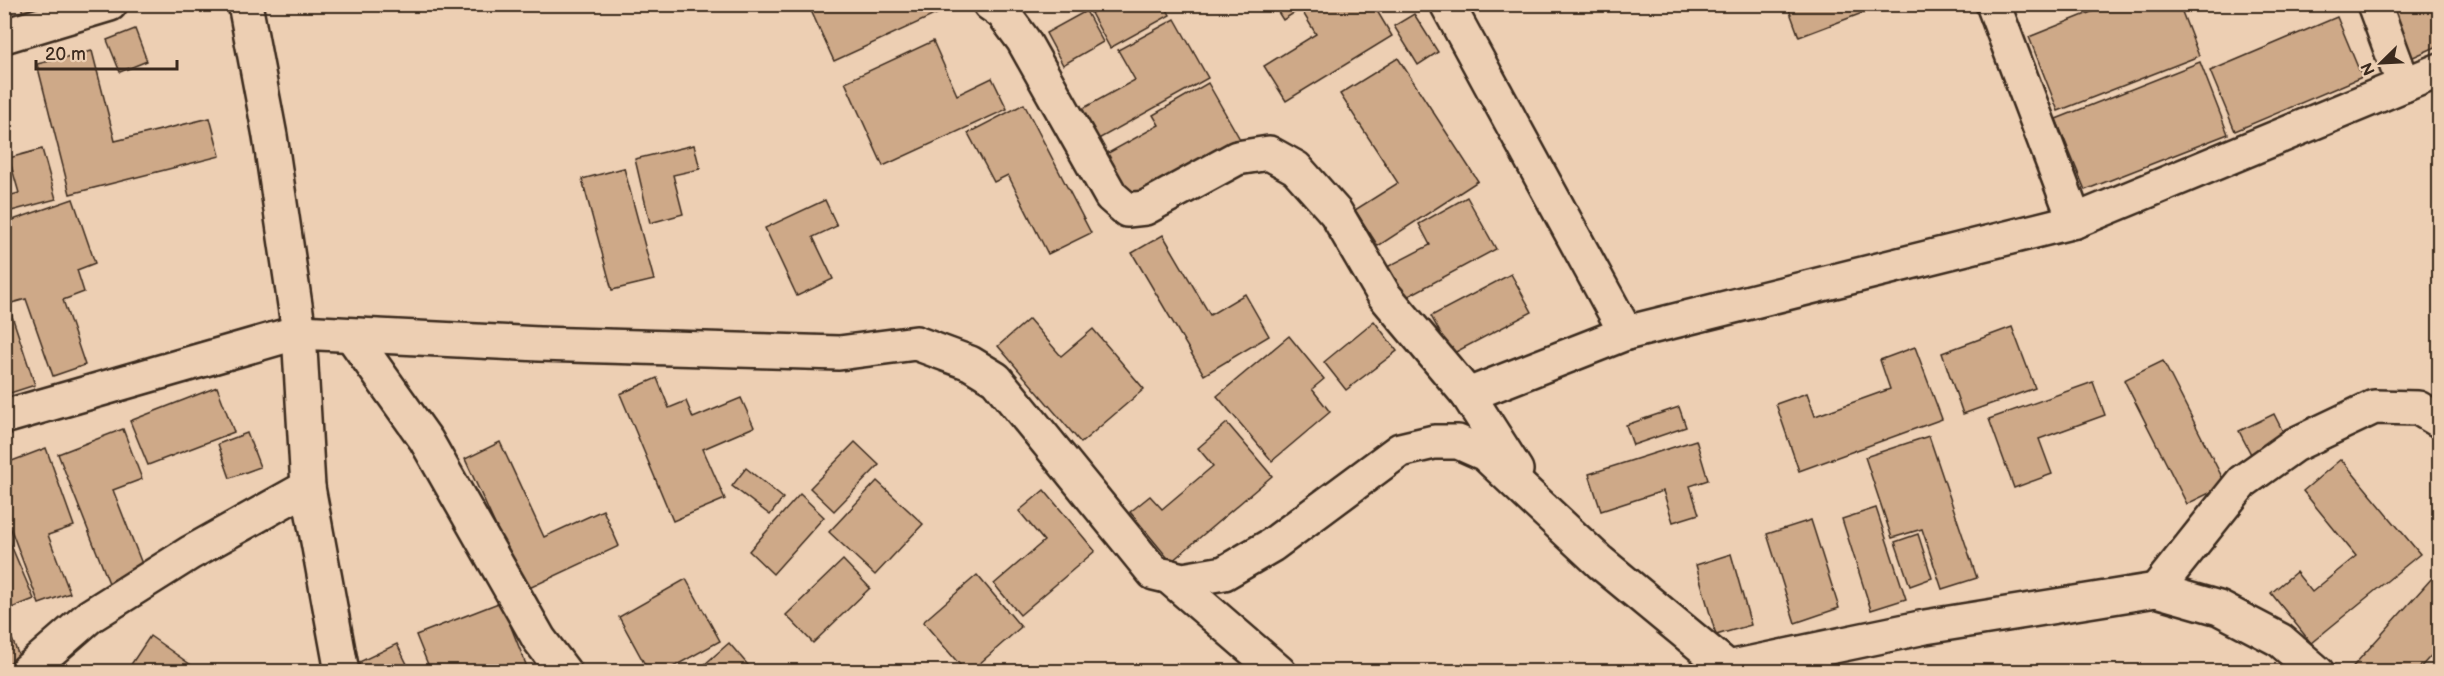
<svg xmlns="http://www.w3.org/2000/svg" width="2444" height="676" font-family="'Balsamiq Sans',sans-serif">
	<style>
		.building { fill: #cea988; stroke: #3b2a1e; stroke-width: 1.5 }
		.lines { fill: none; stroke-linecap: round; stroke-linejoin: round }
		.minor-casing { stroke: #3b2a1e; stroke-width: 38 }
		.minor { stroke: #edcfb3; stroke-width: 33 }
	</style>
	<rect width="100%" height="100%" fill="#edcfb3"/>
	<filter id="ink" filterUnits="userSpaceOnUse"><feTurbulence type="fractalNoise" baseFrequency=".0167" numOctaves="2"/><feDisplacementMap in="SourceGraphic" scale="12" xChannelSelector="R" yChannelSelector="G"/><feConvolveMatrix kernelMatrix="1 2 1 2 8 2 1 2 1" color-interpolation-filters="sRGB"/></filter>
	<g filter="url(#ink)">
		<g class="building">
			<path d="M 21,4 L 88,4 L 24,20 Z"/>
			<path d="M 808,4 L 953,4 L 954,6 L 834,61 Z"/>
			<path d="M 1106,4 L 1164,4 L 1170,15 L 1110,48 L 1091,13 Z"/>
			<path d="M 1273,4 L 1308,4 L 1283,20 Z"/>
			<path d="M 1313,4 L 1373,4 L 1392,36 L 1286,101 L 1264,66 L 1316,34 L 1302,11 Z"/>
			<path d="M 1787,4 L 1886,4 L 1799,37 Z"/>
			<path d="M 2111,4 L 2179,4 L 2199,56 L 2058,111 L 2029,37 Z"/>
			<path d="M 2387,4 L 2440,4 L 2440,45 L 2411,58 Z"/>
			<path d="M 1086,11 L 1103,42 L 1063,65 L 1046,33 Z"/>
			<path d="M 1414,14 L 1438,52 L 1418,65 L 1394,26 Z"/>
			<path d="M 2337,17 L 2362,77 L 2235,131 L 2210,71 Z"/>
			<path d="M 1175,19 L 1208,78 L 1086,146 L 1069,116 L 1135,80 L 1118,50 Z"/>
			<path d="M 135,29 L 147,61 L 120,72 L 107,40 Z"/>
			<path d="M 933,41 L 957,95 L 992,78 L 1007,109 L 883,166 L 845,82 Z"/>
			<path d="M 92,51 L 115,141 L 210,118 L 220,156 L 70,194 L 37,64 Z"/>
			<path d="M 1398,58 L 1478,181 L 1378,246 L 1355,210 L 1398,183 L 1340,94 Z"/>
			<path d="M 2200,62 L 2228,134 L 2085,190 L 2056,119 Z"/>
			<path d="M 1208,83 L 1241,141 L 1129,206 L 1101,157 L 1159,125 L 1153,115 Z"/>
			<path d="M 1024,104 L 1091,233 L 1048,254 L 1008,175 L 994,182 L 968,133 Z"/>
			<path d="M 694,145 L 700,169 L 673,175 L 683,214 L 650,223 L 635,159 Z"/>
			<path d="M 42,149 L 56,199 L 4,213 L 4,197 L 19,193 L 9,158 Z"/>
			<path d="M 624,168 L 654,280 L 612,290 L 582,179 Z"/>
			<path d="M 1467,197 L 1496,249 L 1403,299 L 1385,268 L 1430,245 L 1419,224 Z"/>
			<path d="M 73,199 L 95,263 L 77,270 L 84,292 L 63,300 L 85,365 L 53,376 L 26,299 L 8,304 L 35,385 L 4,395 L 4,223 Z"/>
			<path d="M 825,200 L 837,226 L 813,237 L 833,279 L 797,296 L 765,228 Z"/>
			<path d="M 1163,235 L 1210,315 L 1245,294 L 1269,336 L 1204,375 L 1132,253 Z"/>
			<path d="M 1511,274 L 1532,312 L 1452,354 L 1431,316 Z"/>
			<path d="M 1029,319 L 1061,356 L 1093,329 L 1144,389 L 1081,443 L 998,346 Z"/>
			<path d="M 1374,321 L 1397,351 L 1346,390 L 1324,362 Z"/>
			<path d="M 2012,327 L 2035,388 L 1963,414 L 1942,353 Z"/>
			<path d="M 1289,336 L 1324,379 L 1312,389 L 1330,412 L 1272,461 L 1217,396 Z"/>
			<path d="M 1915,347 L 1942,419 L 1799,471 L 1776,404 L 1807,393 L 1815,416 L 1890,389 L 1880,360 Z"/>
			<path d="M 2163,361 L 2226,485 L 2187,504 L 2124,380 Z"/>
			<path d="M 657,378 L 669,408 L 686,401 L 693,418 L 741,398 L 754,427 L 703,449 L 725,499 L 673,521 L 620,394 Z"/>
			<path d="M 2093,382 L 2105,415 L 2039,439 L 2052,474 L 2014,488 L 1989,419 Z"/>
			<path d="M 217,387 L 234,432 L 148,465 L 130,421 Z"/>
			<path d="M 1679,407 L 1686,427 L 1633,445 L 1626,425 Z"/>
			<path d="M 2274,414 L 2287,440 L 2253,458 L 2239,431 Z"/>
			<path d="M 1227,423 L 1272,476 L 1171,562 L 1130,512 L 1150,496 L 1162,509 L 1213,466 L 1198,448 Z"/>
			<path d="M 123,429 L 142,479 L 113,490 L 144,569 L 109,583 L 58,454 Z"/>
			<path d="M 247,433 L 260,467 L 230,478 L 218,444 Z"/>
			<path d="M 1929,436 L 1977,578 L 1942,589 L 1922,529 L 1892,538 L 1865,457 Z"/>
			<path d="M 1696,440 L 1708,480 L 1690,486 L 1699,514 L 1673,522 L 1663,491 L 1601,511 L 1589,474 Z"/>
			<path d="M 500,442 L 544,537 L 603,510 L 619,546 L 525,590 L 465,459 Z"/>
			<path d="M 855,442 L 879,465 L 834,511 L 810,488 Z"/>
			<path d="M 46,448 L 74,526 L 48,535 L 70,593 L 39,604 L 4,511 L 4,464 Z"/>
			<path d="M 2341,459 L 2420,554 L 2311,643 L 2271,593 L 2296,572 L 2312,592 L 2356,556 L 2303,491 Z"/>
			<path d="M 746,468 L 783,498 L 770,515 L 732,486 Z"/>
			<path d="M 877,481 L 923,524 L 875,575 L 829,532 Z"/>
			<path d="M 1044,490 L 1095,551 L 1020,615 L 994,584 L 1044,541 L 1019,511 Z"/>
			<path d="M 800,494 L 824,517 L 773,574 L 749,551 Z"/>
			<path d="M 1876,508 L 1906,599 L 1871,610 L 1842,519 Z"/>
			<path d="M 1811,520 L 1839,608 L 1795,623 L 1767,534 Z"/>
			<path d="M 4,529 L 34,599 L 4,611 Z"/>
			<path d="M 1918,534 L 1932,578 L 1910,586 L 1895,542 Z"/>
			<path d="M 1731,554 L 1751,625 L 1716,635 L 1696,565 Z"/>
			<path d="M 843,560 L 870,588 L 813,643 L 786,615 Z"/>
			<path d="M 977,575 L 1021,627 L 970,672 L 966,672 L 923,622 Z"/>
			<path d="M 2432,578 L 2440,585 L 2440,646 L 2416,672 L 2348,672 Z"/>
			<path d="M 686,579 L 720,641 L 664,672 L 649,672 L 619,617 Z"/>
			<path d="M 501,602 L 529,672 L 431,672 L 416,635 Z"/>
			<path d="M 4,620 L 22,663 L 4,671 Z"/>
			<path d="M 150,636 L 201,672 L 126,672 Z"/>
			<path d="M 729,643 L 754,672 L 696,672 Z"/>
			<path d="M 397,644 L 411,672 L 356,672 L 353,665 Z"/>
		</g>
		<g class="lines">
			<defs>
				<g id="minor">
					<path d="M 245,4 L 270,136 L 299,332 L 308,487 L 342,672"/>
					<path d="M 990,4 L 1003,13 L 1023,40 L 1111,196 L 1127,210 L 1145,208 L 1237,158 L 1269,153 L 1296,168 L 1336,213 L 1384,295 L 1468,395 L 1516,470"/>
					<path d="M 1447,4 L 1626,333"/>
					<path d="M 1993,4 L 2075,221"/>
					<path d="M 2374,4 L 2404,85"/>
					<path d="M 4,36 L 110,4"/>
					<path d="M 352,336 L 426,440 L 539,639 L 564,672"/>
					<path d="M 1468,395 L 1626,333 L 2075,221 L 2440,70"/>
					<path d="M 4,417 L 299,332 L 539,344 L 839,353 L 916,343 L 970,363 L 996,379 L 1154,573 L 1183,580 L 1224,573 L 1272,545 L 1400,450 L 1434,442 L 1458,442 L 1485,454 L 1600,562 L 1733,672"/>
					<path d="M 1168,576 L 1279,672"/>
					<path d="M 2156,590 L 2242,482 L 2294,445 L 2374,407 L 2418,408 L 2440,421"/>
					<path d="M 1728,668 L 1925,627 L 2156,590 L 2219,608 L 2280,640 L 2317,672"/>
					<path d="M 26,672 L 90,616 L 190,553 L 308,487"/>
				</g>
			</defs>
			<use href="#minor" class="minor-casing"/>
			<use href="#minor" class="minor"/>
		</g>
	</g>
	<rect width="2444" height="676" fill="none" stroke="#edcfb3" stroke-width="24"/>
	<rect x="12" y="12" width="2420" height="652" fill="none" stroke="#3b2a1e" stroke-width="2" filter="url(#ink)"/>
	<g transform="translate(2381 63) rotate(246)" stroke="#edcfb3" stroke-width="4.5" paint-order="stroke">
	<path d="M0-4.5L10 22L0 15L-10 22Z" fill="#3b2a1e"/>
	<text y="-9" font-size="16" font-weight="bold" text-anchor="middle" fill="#3b2a1e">N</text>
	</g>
	<path d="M36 60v9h141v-9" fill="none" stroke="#3b2a1e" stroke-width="3"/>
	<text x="45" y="60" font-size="18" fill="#3b2a1e" stroke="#edcfb3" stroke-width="4.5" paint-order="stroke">20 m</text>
</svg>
